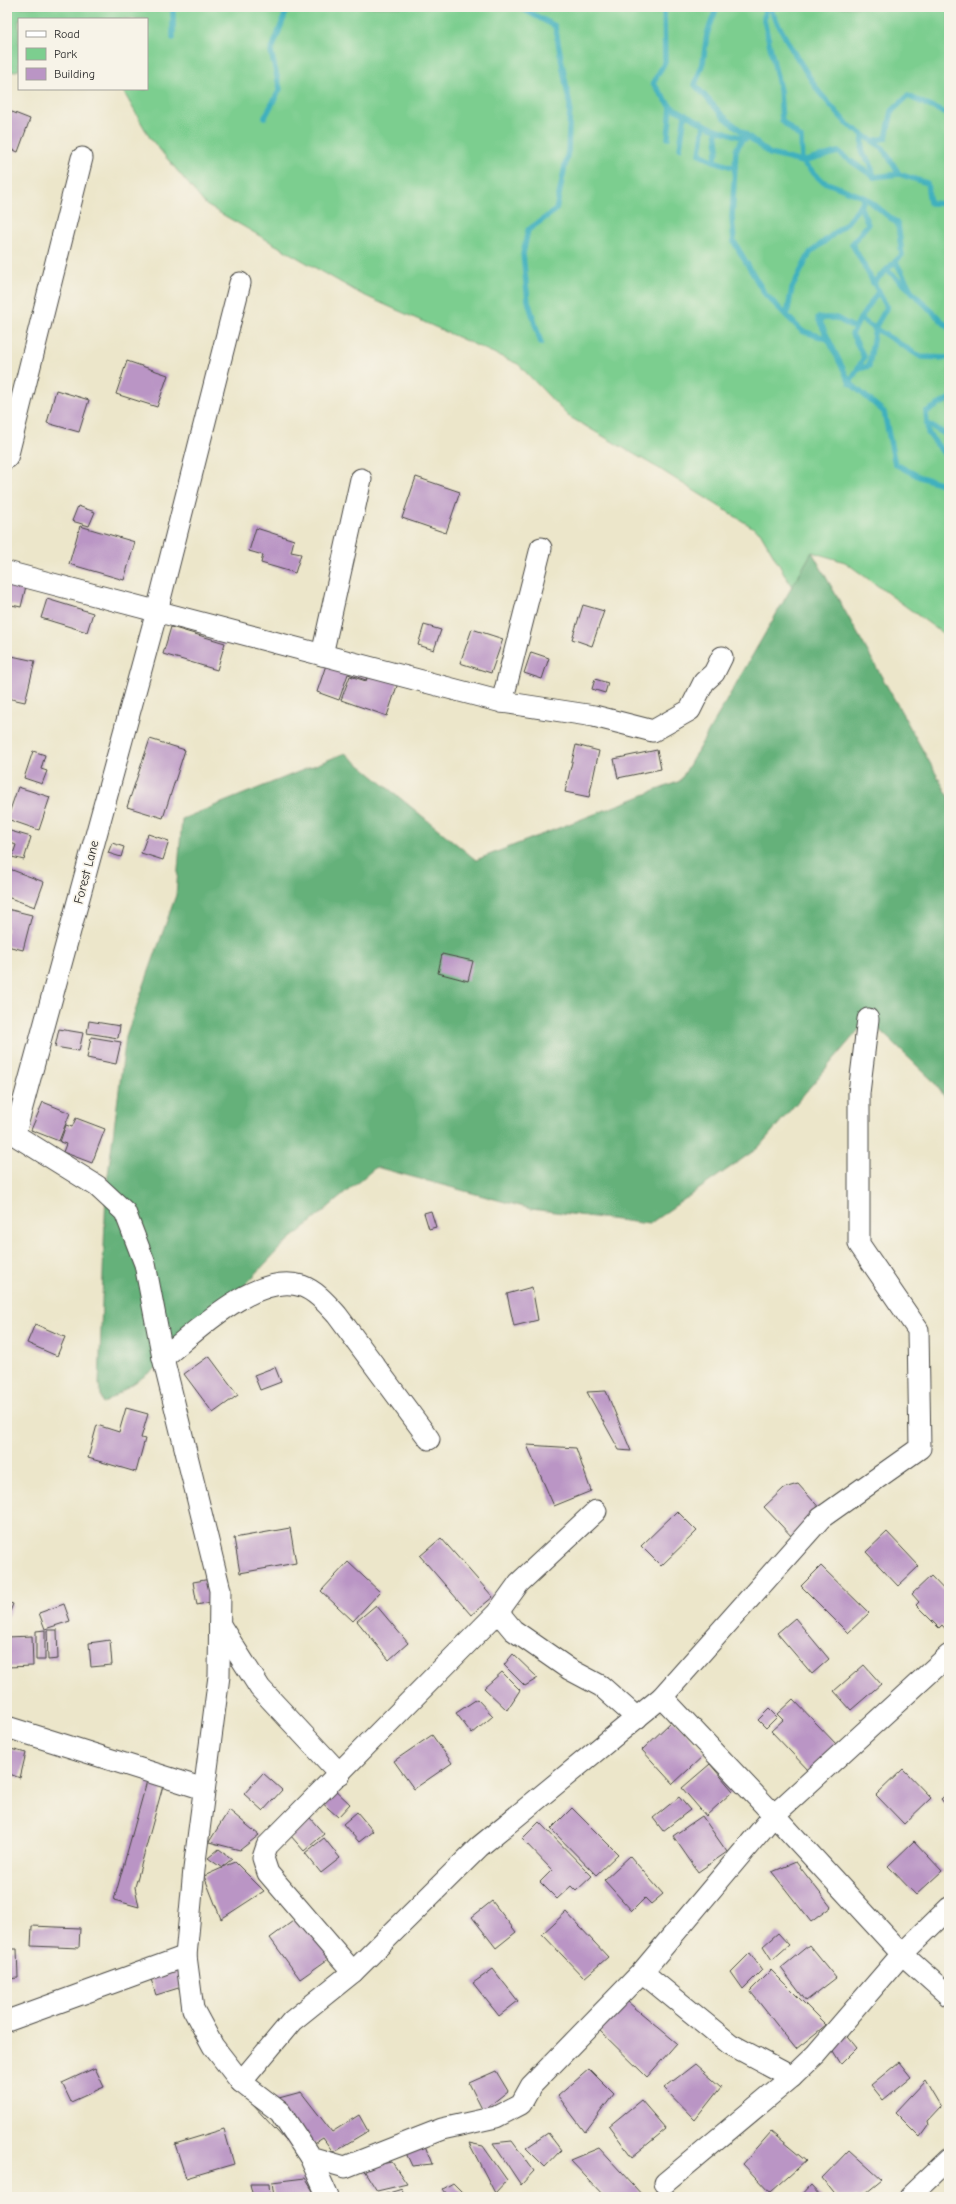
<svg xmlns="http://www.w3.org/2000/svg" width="956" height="2204" font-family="'Comic Neue',sans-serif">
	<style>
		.green { fill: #7cce8f; stroke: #547c5d }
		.forest { fill: #65b17a; stroke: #486e52 }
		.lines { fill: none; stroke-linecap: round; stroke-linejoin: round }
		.stream { stroke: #41b0be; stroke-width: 5.5 }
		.building { fill: #ba95c5 }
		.street-casing { stroke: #484743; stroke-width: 23 }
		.street { stroke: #fff; stroke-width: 21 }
		.labels { text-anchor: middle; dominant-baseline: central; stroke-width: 3.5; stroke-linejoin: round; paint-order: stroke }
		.street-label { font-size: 13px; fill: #2b2b2b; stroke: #f7f3e8 }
	</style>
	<rect width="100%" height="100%" fill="#f7f3e8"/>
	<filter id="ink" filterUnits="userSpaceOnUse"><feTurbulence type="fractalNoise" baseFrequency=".025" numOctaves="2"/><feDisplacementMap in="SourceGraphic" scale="8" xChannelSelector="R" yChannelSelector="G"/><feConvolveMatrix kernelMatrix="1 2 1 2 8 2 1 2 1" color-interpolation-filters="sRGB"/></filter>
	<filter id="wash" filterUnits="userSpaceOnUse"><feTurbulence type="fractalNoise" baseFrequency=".012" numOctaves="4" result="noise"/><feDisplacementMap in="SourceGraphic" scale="16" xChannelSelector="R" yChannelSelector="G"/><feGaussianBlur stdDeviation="0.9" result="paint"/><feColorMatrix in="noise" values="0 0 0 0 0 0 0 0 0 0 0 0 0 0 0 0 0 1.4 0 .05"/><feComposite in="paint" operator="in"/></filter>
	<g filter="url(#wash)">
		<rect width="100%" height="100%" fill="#ece6ca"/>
		<path class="green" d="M 7,7 L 949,7 L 949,638 L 845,562 L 812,552 L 792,587 L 760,532 L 658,468 L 568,416 L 518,364 L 361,294 L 206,205 L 150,138 L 122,89 L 147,89 L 147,19 L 19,19 L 19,70 L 7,73 Z"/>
		<path class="forest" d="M 812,552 L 949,797 L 949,1103 L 933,1081 L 868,1019 L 758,1148 L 649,1224 L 531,1209 L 376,1167 L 280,1248 L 186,1348 L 103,1404 L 99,1385 L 106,1190 L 126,1036 L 176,895 L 182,819 L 345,753 L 476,860 L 680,781 Z"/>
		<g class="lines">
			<g class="stream">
				<path d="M 173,7 L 173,38"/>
				<path d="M 519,7 L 555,26 L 570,106 L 568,151 L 556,210 L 528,230 L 523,254 L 528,301 L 541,343"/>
				<path d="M 664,7 L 665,62 L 653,83 L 671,107 L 668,138"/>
				<path d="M 717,7 L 707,34 L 703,62 L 695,85 L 723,116 L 770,154 L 802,162 L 822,181 L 866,198 L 898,224 L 902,255 L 873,283"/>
				<path d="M 765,7 L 764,20 L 780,90 L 782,121 L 801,138 L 802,162 L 838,152 L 874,177 L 899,174 L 927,183 L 930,203 L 949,204"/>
				<path d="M 769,7 L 791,48 L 819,92 L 847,124 L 883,148 L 899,174"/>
				<path d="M 671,107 L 710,127 L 746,139"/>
				<path d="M 265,117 L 280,89 L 271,52 L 288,7"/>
				<path d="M 704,124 L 700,154 L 714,161"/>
				<path d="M 716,129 L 718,148 L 714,161 L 735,168"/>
				<path d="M 863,135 L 862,154 L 870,162 L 874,177"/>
				<path d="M 743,138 L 736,150 L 732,217 L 734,242 L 765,294 L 802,331 L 828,339"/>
				<path d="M 872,141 L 886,138 L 892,111 L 908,96 L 949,115"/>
				<path d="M 680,148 L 685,114"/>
				<path d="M 896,262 L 912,292 L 949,328"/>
				<path d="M 887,270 L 909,289"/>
				<path d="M 878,292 L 860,319 L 921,357 L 949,358"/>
				<path d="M 787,315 L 792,288 L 810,253 L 846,224 L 866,198"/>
				<path d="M 855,328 L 836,318 L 818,318 L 850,383 L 884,412 L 895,464 L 920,477 L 949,486"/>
				<path d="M 858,369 L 869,366 L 875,328 L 887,307 L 852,244 L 868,224 L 860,206"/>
				<path d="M 850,383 L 864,357 L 852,334 L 860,319"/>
				<path d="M 949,399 L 926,412 L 928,433 L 949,460"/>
				<path d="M 927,424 L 949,436"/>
			</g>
		</g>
		<g id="blocks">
			<g class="building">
				<path d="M 7,110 L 30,119 L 18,152 L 7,147 Z"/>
				<path d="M 127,361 L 168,375 L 157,407 L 116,394 Z"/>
				<path d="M 56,390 L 89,400 L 79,432 L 47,423 Z"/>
				<path d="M 416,477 L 460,492 L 446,533 L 402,518 Z"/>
				<path d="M 78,506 L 95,512 L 89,526 L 72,521 Z"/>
				<path d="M 80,526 L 135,542 L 124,580 L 69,564 Z"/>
				<path d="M 256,528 L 294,540 L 291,552 L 301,554 L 295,573 L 261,563 L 263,555 L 249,551 Z"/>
				<path d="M 7,577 L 27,582 L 21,607 L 7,604 Z"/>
				<path d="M 47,599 L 93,613 L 87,632 L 41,618 Z"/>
				<path d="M 583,605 L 604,611 L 592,646 L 572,639 Z"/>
				<path d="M 424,625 L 441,630 L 434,650 L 418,645 Z"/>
				<path d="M 171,627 L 225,643 L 217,670 L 163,654 Z"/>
				<path d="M 472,629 L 503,639 L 491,673 L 460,663 Z"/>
				<path d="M 531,652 L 549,658 L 542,679 L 524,673 Z"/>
				<path d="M 7,655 L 35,661 L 25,702 L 7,698 Z"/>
				<path d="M 328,659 L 368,672 L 366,680 L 348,674 L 339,700 L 317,692 Z"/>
				<path d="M 370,671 L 399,680 L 387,716 L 341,700 L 350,676 L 366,681 Z"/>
				<path d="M 595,679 L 608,683 L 605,693 L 592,689 Z"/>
				<path d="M 150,739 L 185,750 L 163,818 L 127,807 Z"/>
				<path d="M 576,745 L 599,751 L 589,797 L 565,792 Z"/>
				<path d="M 657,750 L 661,769 L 618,778 L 614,759 Z"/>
				<path d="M 33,751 L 45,755 L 41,769 L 47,771 L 42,784 L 24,778 Z"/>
				<path d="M 18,787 L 50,797 L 39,830 L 7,819 Z"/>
				<path d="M 7,830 L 31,837 L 24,860 L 12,857 L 16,845 L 9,842 L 7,847 Z"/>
				<path d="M 148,834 L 169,841 L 163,860 L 141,853 Z"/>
				<path d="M 112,843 L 124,847 L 121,857 L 108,853 Z"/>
				<path d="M 7,868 L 44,882 L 35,907 L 7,897 Z"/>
				<path d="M 7,909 L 32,915 L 23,950 L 7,946 Z"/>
				<path d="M 442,954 L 473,961 L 468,981 L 438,973 Z"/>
				<path d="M 89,1021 L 120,1026 L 118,1038 L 87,1033 Z"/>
				<path d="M 59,1029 L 83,1033 L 79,1051 L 55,1047 Z"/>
				<path d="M 91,1037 L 121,1042 L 116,1064 L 87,1058 Z"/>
				<path d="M 43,1102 L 70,1113 L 59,1141 L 31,1130 Z"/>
				<path d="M 76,1118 L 105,1129 L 92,1163 L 63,1152 L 66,1144 L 60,1142 L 66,1125 L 72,1127 Z"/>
				<path d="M 431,1211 L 436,1227 L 429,1229 L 424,1213 Z"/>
				<path d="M 532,1287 L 538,1320 L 514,1326 L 507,1294 Z"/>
				<path d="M 35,1324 L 65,1337 L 57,1356 L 27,1343 Z"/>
				<path d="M 209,1356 L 238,1395 L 213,1413 L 184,1374 Z"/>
				<path d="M 275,1367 L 281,1382 L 260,1390 L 254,1375 Z"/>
				<path d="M 606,1391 L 631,1451 L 619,1450 L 587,1392 Z"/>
				<path d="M 126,1408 L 148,1414 L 141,1438 L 145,1439 L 136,1472 L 88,1458 L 97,1425 L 119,1432 Z"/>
				<path d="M 527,1445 L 576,1448 L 591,1491 L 554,1506 Z"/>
				<path d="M 798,1484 L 823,1512 L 794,1539 L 764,1507 L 784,1488 Z"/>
				<path d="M 677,1511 L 697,1531 L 661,1566 L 641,1546 Z"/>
				<path d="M 290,1528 L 296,1563 L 240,1573 L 234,1538 Z"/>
				<path d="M 887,1532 L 919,1566 L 898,1586 L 866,1552 Z"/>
				<path d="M 441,1538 L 493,1597 L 471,1615 L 420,1556 Z"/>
				<path d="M 348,1562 L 380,1592 L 353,1621 L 321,1591 Z"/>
				<path d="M 821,1566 L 869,1613 L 848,1633 L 801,1586 Z"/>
				<path d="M 931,1576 L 949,1595 L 949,1633 L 942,1625 L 939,1628 L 916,1605 L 919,1602 L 912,1594 Z"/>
				<path d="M 211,1579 L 215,1601 L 197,1605 L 193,1582 Z"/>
				<path d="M 7,1602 L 13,1604 L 7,1619 Z"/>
				<path d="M 64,1604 L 70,1621 L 45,1629 L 39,1613 Z"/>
				<path d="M 376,1605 L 408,1643 L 389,1660 L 357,1621 Z"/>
				<path d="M 795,1618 L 829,1659 L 812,1674 L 777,1633 Z"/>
				<path d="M 45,1630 L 45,1660 L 36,1660 L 36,1631 Z"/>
				<path d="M 47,1630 L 57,1630 L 58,1659 L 48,1660 Z"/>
				<path d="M 32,1636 L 33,1666 L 7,1667 L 7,1637 Z"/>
				<path d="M 110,1640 L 112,1665 L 91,1667 L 89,1643 Z"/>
				<path d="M 513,1654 L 538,1678 L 525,1686 L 504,1665 Z"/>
				<path d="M 864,1665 L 881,1684 L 851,1710 L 834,1691 Z"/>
				<path d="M 502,1672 L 520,1690 L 507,1710 L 484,1688 Z"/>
				<path d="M 477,1699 L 493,1716 L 472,1734 L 456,1713 Z"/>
				<path d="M 793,1699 L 838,1746 L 810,1772 L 771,1731 L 783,1720 L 777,1714 Z"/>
				<path d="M 769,1709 L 777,1717 L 766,1728 L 758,1720 Z"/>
				<path d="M 673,1720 L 705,1754 L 673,1784 L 642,1750 Z"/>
				<path d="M 432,1735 L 452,1763 L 414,1789 L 394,1761 Z"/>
				<path d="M 7,1748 L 26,1753 L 20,1778 L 7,1773 Z"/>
				<path d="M 710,1764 L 733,1791 L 706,1816 L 682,1788 Z"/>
				<path d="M 903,1769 L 931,1798 L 904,1824 L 876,1795 Z"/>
				<path d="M 263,1773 L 282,1790 L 263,1811 L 244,1794 Z"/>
				<path d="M 148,1777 L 164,1782 L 135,1887 L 139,1907 L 114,1900 Z"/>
				<path d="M 332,1787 L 350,1804 L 338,1817 L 320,1801 Z"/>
				<path d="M 949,1792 L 949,1809 L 941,1799 Z"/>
				<path d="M 679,1797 L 690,1810 L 663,1831 L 653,1818 Z"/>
				<path d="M 572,1808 L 618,1854 L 596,1875 L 551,1829 Z"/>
				<path d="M 229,1810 L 259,1835 L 240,1850 L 209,1842 Z"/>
				<path d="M 357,1812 L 373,1831 L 359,1842 L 343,1824 Z"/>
				<path d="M 702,1816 L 727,1852 L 698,1872 L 673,1836 Z"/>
				<path d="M 310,1818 L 324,1834 L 304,1851 L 290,1835 Z"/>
				<path d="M 539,1822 L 592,1876 L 576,1891 L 571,1886 L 557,1899 L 540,1882 L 552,1870 L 522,1839 Z"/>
				<path d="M 324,1838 L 340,1858 L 321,1873 L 305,1853 Z"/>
				<path d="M 914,1841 L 942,1871 L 916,1895 L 888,1866 Z"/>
				<path d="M 219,1849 L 232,1859 L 222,1867 L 235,1862 L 264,1891 L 221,1919 L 204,1876 L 222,1868 L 208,1858 Z"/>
				<path d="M 630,1856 L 663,1894 L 651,1904 L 645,1898 L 632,1911 L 604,1880 Z"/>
				<path d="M 796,1862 L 831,1907 L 811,1922 L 772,1872 Z"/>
				<path d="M 492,1901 L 516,1932 L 496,1948 L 472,1917 Z"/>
				<path d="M 566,1912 L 608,1957 L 584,1978 L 542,1934 Z"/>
				<path d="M 304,1913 L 334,1955 L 300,1979 L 270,1938 Z"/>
				<path d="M 32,1926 L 80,1928 L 79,1948 L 31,1946 Z"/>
				<path d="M 778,1933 L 789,1945 L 772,1960 L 763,1946 Z"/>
				<path d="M 809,1945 L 836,1978 L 806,2001 L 781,1968 Z"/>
				<path d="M 7,1949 L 17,1949 L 18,1978 L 7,1979 Z"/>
				<path d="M 750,1953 L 762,1970 L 743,1989 L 731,1972 Z"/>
				<path d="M 178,1964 L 185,1986 L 156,1995 L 149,1973 Z"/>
				<path d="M 493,1969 L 518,2001 L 499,2016 L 473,1983 Z"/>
				<path d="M 771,1970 L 826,2025 L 796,2049 L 750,1991 Z"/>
				<path d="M 628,2002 L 677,2043 L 647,2077 L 595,2026 Z"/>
				<path d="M 843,2031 L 857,2048 L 841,2064 L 830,2046 Z"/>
				<path d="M 899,2062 L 911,2077 L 883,2100 L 871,2085 Z"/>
				<path d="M 695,2064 L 721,2087 L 695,2120 L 664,2088 Z"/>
				<path d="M 95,2068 L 104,2087 L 71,2102 L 62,2083 Z"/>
				<path d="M 589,2069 L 614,2094 L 585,2132 L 558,2096 Z"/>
				<path d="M 496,2071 L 508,2091 L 483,2111 L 469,2083 Z"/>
				<path d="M 925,2080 L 941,2107 L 927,2122 L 928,2126 L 920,2137 L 895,2112 Z"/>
				<path d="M 301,2092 L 332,2132 L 359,2115 L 368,2131 L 333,2152 L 323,2138 L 298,2154 L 253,2105 Z"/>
				<path d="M 641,2100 L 666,2129 L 632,2157 L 609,2126 Z"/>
				<path d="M 224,2129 L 234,2164 L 186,2178 L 175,2144 Z"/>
				<path d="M 771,2132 L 806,2161 L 770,2193 L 743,2164 Z"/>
				<path d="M 548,2133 L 561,2150 L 545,2167 L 526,2148 Z"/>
				<path d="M 512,2141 L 534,2171 L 521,2185 L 493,2143 Z"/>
				<path d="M 424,2143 L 432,2164 L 412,2166 L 406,2153 Z"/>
				<path d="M 469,2143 L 483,2146 L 507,2180 L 495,2193 Z"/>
				<path d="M 599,2148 L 644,2197 L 605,2197 L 570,2160 Z"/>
				<path d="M 849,2150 L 882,2180 L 861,2197 L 837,2197 L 822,2178 Z"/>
				<path d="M 392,2162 L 407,2184 L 377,2191 L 362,2167 Z"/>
				<path d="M 305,2178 L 316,2196 L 274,2197 L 272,2182 Z"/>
				<path d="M 453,2183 L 467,2197 L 449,2197 L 443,2189 Z"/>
				<path d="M 250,2184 L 269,2184 L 270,2197 L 253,2197 Z"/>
				<path d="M 811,2185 L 822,2197 L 800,2197 Z"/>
				<path d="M 402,2189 L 404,2197 L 376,2197 Z"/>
			</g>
		</g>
	</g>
	<g filter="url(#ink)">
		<use href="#blocks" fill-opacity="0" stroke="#484743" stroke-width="1"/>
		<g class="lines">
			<defs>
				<g id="street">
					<path d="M 7,458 L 82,158"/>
					<path d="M 7,572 L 502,702 L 594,716 L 653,731 L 690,710 L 704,682 L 714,673 L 722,657"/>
					<path d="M 322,655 L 361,479"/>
					<path d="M 502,702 L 541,548"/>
					<path d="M 7,1130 L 97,1186 L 125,1212 L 145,1264 L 163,1358 L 220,1590 L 219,1676 L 194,1869 L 186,1956 L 193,2009 L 213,2046 L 241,2082"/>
					<path d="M 15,1133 L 157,611 L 240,283"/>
					<path d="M 163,1358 C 195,1332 257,1271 302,1286 C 316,1291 327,1304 337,1315 L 429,1439"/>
					<path d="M 498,1612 L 519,1583 L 596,1511"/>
					<path d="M 220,1625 L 260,1688 L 340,1774"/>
					<path d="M 662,1697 L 821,1518 L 920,1448 L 918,1330 L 859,1244 L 859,1093 L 868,1019"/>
					<path d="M 7,1727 L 204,1789"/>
					<path d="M 353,1972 L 268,1873 L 263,1858 L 267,1846 L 498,1612 L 513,1630 L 569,1669 L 601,1686 L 637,1718"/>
					<path d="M 642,1972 L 730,2044 L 792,2077"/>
					<path d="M 7,2021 L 186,1956"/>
					<path d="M 310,2157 L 345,2167 L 442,2129 L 496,2117 L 521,2104 L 531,2086 L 642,1972 L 774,1815 L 949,1655"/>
					<path d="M 665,2183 L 792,2077 L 816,2054 L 902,1954 L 949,1908"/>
					<path d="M 328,2197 L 310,2157 L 280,2112 L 241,2082 L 292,2021 L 353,1972 L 479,1847 L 662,1697 L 774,1815 L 902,1954 L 949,1996"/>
					<path d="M 909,2197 L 949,2159"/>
				</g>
			</defs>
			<use href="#street" class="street-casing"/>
			<use href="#street" class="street"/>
		</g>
	</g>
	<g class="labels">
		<g class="street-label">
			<text transform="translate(86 872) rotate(-75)">Forest Lane</text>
		</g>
	</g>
	<rect width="956" height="2204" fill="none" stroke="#f7f3e8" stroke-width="24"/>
	<rect x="18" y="18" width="130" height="72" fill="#f7f3e8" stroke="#a5a39c"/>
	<rect x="26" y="31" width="20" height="6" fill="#ffffff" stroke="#a5a39c"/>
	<text x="54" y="38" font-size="12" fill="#2b2b2b">Road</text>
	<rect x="26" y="48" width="20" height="12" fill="#7cce8f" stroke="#a5a39c"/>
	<text x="54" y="58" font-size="12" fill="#2b2b2b">Park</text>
	<rect x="26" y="68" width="20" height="12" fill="#ba95c5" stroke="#a5a39c"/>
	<text x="54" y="78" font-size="12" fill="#2b2b2b">Building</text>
</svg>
